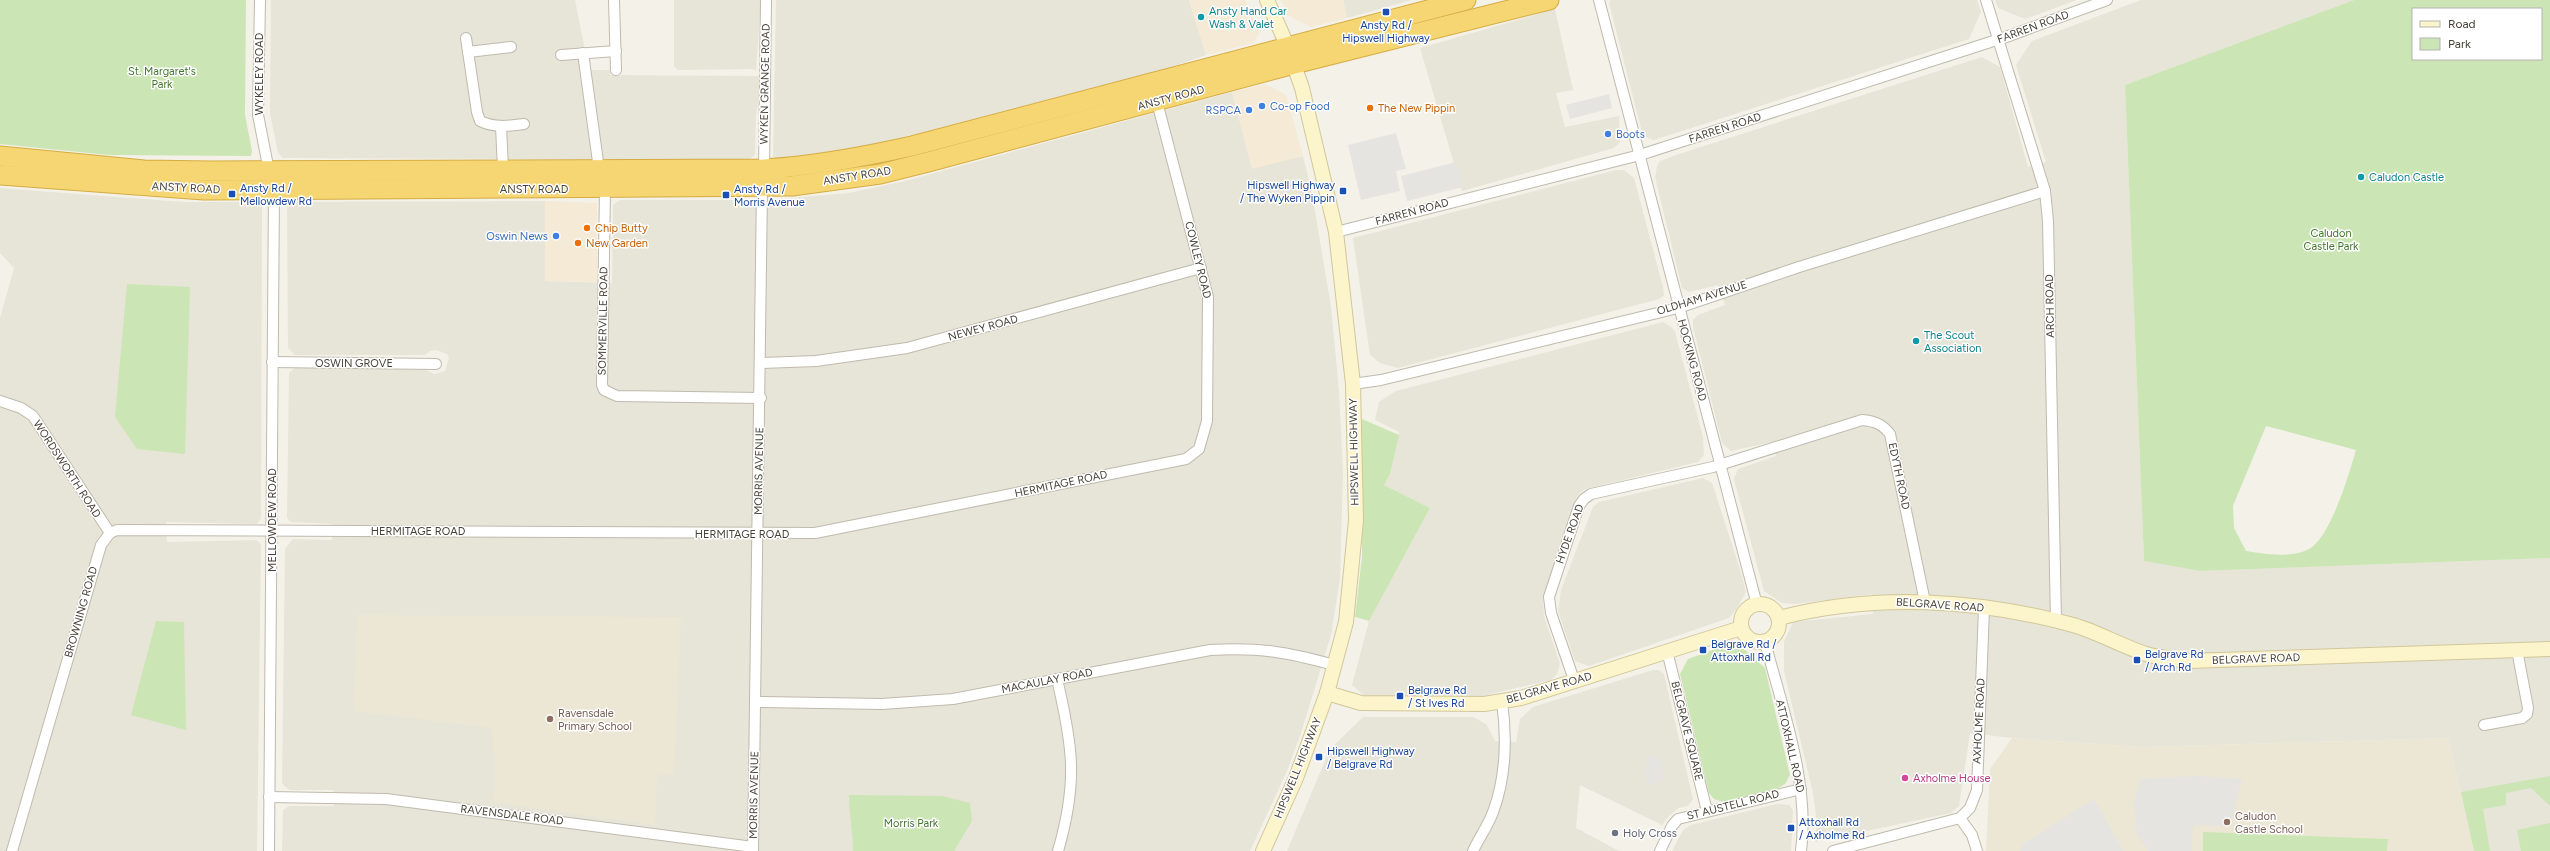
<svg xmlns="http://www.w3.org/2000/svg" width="2550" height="851" font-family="Figtree,sans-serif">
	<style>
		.residential { fill: #e7e4d8 }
		.commercial { fill: #f4ead6 }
		.education { fill: #ece7d4 }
		.green { fill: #cbe6b4; fill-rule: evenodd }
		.parking { fill: #e5e4e1 }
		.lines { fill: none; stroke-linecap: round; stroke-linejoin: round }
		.street-casing { stroke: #bfbaac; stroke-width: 12 }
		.secondary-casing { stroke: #d1c79b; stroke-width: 16 }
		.highway-casing { stroke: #d5ac42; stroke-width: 21 }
		.street { stroke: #fff; stroke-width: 10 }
		.secondary { stroke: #fcf4cb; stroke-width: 14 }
		.highway { stroke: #f6d672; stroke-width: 19 }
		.transit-dot { fill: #1a4fb4; stroke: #fff; stroke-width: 1.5 }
		.culture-dot { fill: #0f9aa8; stroke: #fff; stroke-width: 1.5 }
		.shop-dot { fill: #3f7fe0; stroke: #fff; stroke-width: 1.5 }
		.food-dot { fill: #e8710a; stroke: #fff; stroke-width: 1.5 }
		.education-dot { fill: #8d6e63; stroke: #fff; stroke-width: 1.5 }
		.hotel-dot { fill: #d1479c; stroke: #fff; stroke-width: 1.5 }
		.worship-dot { fill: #6b7280; stroke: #fff; stroke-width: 1.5 }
		.labels { text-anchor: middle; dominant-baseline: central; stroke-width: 3; stroke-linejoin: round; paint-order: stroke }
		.culture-label { font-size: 11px; fill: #0d838f; stroke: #fff; text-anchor: start }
		.transit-label { font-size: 11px; fill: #164399; stroke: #fff; text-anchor: start }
		.street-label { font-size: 11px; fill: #474238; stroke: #fff }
		.park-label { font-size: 11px; fill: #43762e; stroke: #fff }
		.shop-label { font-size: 11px; fill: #366cbe; stroke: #fff; text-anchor: start }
		.food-label { font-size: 11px; fill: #c56008; stroke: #fff; text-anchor: start }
		.education-label { font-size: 11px; fill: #785e54; stroke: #fff; text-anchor: start }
		.hotel-label { font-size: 11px; fill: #b23c85; stroke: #fff; text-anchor: start }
		.worship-label { font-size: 11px; fill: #5b616d; stroke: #fff; text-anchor: start }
	</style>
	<rect width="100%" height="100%" fill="#f4f1e9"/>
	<g class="residential">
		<path d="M 271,0 L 575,0 L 589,70 L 610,70 L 610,75 L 762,76 L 756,116 L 755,155 L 748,160 L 283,158 L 278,153 L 270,113 Z"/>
		<path d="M 674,0 L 761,0 L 756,71 L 753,69 L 678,70 L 674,66 Z"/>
		<path d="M 776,0 L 1189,0 L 1206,55 L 1165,69 L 861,148 L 776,158 L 773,156 Z"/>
		<path d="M 1343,0 L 1412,0 L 1347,18 Z"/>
		<path d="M 1611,0 L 1977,0 L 1981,12 L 1969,39 L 1654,140 L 1643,136 L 1609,3 Z"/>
		<path d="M 1995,0 L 2077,0 L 2025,19 L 1998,8 Z"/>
		<path d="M 2141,0 L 2354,0 L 2125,85 L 2144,561 L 2200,571 L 2550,558 L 2550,851 L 2474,851 L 2448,738 L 2142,747 L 2012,738 L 1970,733 L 1959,806 L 1951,813 L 1815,842 L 1817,823 L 1813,793 L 1784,671 L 1784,642 L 1793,622 L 1873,614 L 1872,594 L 1796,604 L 1782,603 L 1764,591 L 1734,479 L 1738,469 L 1776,456 L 1772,442 L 1731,451 L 1722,443 L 1693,327 L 1693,320 L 1698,315 L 1725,305 L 1718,285 L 1689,292 L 1682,288 L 1655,177 L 1657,166 L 1660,161 L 1679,154 L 1982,57 L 2000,67 L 2028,167 L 2046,162 L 2016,65 L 2032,41 Z"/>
		<path d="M 1555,9 L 1573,90 L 1556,93 L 1565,127 L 1619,116 L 1620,142 L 1614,148 L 1462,191 L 1420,48 Z"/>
		<path d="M 1232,92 L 1252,168 L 1303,156 L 1312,193 L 1331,307 L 1339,391 L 1343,472 L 1340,579 L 1331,635 L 1301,733 L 1287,771 L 1250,851 L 282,851 L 283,810 L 289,806 L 334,806 L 333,790 L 290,790 L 284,786 L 282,782 L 285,549 L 293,539 L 332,540 L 333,524 L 291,522 L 287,518 L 289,373 L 295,367 L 424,369 L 434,374 L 445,371 L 449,358 L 447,354 L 436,350 L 430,351 L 425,355 L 295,355 L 288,348 L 287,207 L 292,202 L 545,201 L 545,281 L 612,283 L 613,205 L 620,200 L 746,200 L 752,205 L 773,205 L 781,199 L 848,193 L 905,181 Z"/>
		<path d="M 1616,170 L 1624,170 L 1634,178 L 1663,287 L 1664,295 L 1659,299 L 1398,368 L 1380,363 L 1370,355 L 1353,238 Z"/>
		<path d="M 0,188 L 183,202 L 256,202 L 262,207 L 261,518 L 257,524 L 166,522 L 167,542 L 256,540 L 261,544 L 257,851 L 0,851 L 0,318 L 14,268 L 0,253 Z"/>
		<path d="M 1663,322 L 1671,327 L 1675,332 L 1703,437 L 1704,455 L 1698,462 L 1585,489 L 1579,494 L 1543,599 L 1544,616 L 1560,664 L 1557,674 L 1551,680 L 1478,697 L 1365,696 L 1352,685 L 1369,621 L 1430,508 L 1384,485 L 1390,474 L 1399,432 L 1375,420 L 1379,402 L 1396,391 Z"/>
		<path d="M 1703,478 L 1712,483 L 1739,566 L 1746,592 L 1736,610 L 1729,618 L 1589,666 L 1575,661 L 1558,611 L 1561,590 L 1593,507 L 1599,502 Z"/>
		<path d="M 1653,670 L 1659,670 L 1664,674 L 1693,799 L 1688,806 L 1679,808 L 1669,816 L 1662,825 L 1580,785 L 1576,828 L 1619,851 L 1287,851 L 1330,749 L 1363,717 L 1473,717 L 1486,724 L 1495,741 L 1516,742 L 1520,719 L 1533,707 Z"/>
		<path d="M 1777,804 L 1789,805 L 1793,810 L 1791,851 L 1672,851 L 1683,830 L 1691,825 Z"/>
	</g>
	<g class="commercial">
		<path d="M 1189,0 L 1245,0 L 1260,31 L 1254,43 L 1206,55 Z"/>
		<path d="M 1281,0 L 1343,0 L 1347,18 L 1311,27 L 1289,16 Z"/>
		<path d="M 1265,84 L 1286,95 L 1303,156 L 1252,169 L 1232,92 Z"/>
		<path d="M 545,201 L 597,203 L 597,282 L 545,281 Z"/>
	</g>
	<g class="education">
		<path d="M 357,615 L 681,617 L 674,775 L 657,775 L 655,825 L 493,802 L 495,775 L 492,728 L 354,711 Z"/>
		<path d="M 2012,738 L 2142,747 L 2448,738 L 2474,851 L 1986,851 L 1990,769 Z"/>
	</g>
	<g class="green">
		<path d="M 0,0 L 246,0 L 245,115 L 252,151 L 251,156 L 108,155 L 0,144 Z"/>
		<path d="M 2354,0 L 2550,0 L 2550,558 L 2200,571 L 2144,561 L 2125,85 ZM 2413,9 L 2541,9 L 2541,59 L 2413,59 ZM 2266,426 L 2356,450 C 2349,474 2332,532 2312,547 C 2295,559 2265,554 2246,551 L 2234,528 L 2233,506 Z"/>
		<path d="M 127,284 L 190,287 L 185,454 L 137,449 L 115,417 Z"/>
		<path d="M 1362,419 L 1399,435 L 1390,474 L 1384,485 L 1430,508 L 1369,621 L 1355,617 L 1362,557 Z"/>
		<path d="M 156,621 L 184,622 L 186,730 L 131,715 Z"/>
		<path d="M 1726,645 L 1744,649 L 1765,668 L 1790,775 L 1785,784 L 1776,789 L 1723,802 L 1714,799 L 1709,793 L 1680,674 L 1688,659 Z"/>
		<path d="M 2550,776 L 2550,806 L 2531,788 L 2506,793 L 2506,805 L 2483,809 L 2490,851 L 2474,851 L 2461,792 Z"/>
		<path d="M 849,795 L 942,796 L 970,803 L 972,821 L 954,851 L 853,851 C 853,832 849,814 849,795 Z"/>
		<path d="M 2550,823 L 2550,851 L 2521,851 L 2517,830 Z"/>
		<path d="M 2203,832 L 2388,839 L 2387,851 L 2203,851 Z"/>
	</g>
	<g class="parking">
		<path d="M 1609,94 L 1612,108 L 1570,119 L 1566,105 Z"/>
		<path d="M 1396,133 L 1406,169 L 1396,171 L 1400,191 L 1361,200 L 1348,145 Z"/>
		<path d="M 1456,162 L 1463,187 L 1407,201 L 1401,176 Z"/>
		<path d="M 1659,756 L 1665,781 L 1648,785 L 1644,769 L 1647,768 L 1645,758 Z"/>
		<path d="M 2199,776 L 2242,779 L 2230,826 L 2193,825 L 2192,851 L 2148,851 L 2137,834 L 2134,801 L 2141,779 Z"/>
		<path d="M 2094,799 L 2123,851 L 2020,851 L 2023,844 Z"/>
	</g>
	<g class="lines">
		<defs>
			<g id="street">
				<path d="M 260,0 L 258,115 L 269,171"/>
				<path d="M 614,0 L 616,70"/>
				<path d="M 1599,0 L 1757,605"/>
				<path d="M 1986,0 L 2045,191 L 2048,221 L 2056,621"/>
				<path d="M 466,38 L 477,112 L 480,121 C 495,128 508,126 524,124"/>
				<path d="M 468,52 L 511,47"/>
				<path d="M 583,53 L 599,169"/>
				<path d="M 561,55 L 616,51"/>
				<path d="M 501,126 L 503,169"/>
				<path d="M 764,169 L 766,0"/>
				<path d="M 605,189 L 602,385 L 604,390 L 617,396 L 761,398"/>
				<path d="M 1336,232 L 1640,155 L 2006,37 L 2107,0"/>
				<path d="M 272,362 L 436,364"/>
				<path d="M 761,363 L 816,361 L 907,348 L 1201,268"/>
				<path d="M 1353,384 L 1381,380 L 1678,308 L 1799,267 L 2045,191"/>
				<path d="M 0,401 L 21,408 L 33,416 L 110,533"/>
				<path d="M 1765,642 C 1782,707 1810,783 1801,851"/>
				<path d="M 1667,651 L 1707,811"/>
				<path d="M 1057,679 C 1073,747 1078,782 1058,851"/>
				<path d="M 1574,680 L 1551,613 L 1549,597 L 1579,506 L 1584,499 L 1591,494 L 1713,467 L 1862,420 C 1875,421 1882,424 1890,434 L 1925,602"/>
				<path d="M 757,702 L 882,704 L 953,699 L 1210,650 C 1259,647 1287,652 1334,665"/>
				<path d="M 2484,725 L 2522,718 L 2527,714 L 2528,708 L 2517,650"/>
				<path d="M 269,797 L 386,799 L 753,847"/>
				<path d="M 1960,818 L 1972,835 L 1977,851"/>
				<path d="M 12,851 L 101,545 L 110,533 L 117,530 L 815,533 L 1186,459 L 1199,449 L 1207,421 L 1208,297 L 1157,102"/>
				<path d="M 269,851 L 274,190"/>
				<path d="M 753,851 L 762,188"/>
				<path d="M 1473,851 C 1479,838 1488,826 1493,812 C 1506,778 1507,737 1502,702"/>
				<path d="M 1660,851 L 1672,826 L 1678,819 L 1801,789"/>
				<path d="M 1833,851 L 1960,818 L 1970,808 L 1977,790 L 1984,608"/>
			</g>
			<g id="secondary">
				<circle cx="1760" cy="623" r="19"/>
				<path d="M 1779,618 C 1875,593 1977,599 2073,625 C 2098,632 2121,646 2146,654 C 2160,658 2174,659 2188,661 L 2550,649"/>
				<path d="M 1327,693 L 1361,703 L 1484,704 L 1521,698 L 1741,628"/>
				<path d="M 1263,851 L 1296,778 L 1327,693 L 1346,622 L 1356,520 L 1353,384 L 1336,232 L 1302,88 L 1287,45 L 1267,0"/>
			</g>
			<g id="highway">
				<path d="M 0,156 L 144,170 L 210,171 L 764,169 C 815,166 863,157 912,146 L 1466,0"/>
				<path d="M 0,175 L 204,190 L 792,186 L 880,174 L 928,162 L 1294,64 L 1549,0"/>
			</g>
		</defs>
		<use href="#street" class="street-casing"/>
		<use href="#secondary" class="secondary-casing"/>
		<use href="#highway" class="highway-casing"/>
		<use href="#street" class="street"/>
		<use href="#secondary" class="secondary"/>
		<use href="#highway" class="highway"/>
	</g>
	<g class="transit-dot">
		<rect x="1382" y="8" width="8" height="8" rx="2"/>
		<rect x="1339" y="187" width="8" height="8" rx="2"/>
		<rect x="228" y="190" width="8" height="8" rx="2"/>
		<rect x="722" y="191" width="8" height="8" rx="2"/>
		<rect x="1699" y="646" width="8" height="8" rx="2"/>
		<rect x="2133" y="656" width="8" height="8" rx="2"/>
		<rect x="1396" y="692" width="8" height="8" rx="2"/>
		<rect x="1315" y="753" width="8" height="8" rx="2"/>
		<rect x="1787" y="824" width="8" height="8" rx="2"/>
	</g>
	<g class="culture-dot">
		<circle cx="1201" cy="17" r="4"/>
		<circle cx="2361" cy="177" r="4"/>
		<circle cx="1916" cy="341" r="4"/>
	</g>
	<g class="shop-dot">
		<circle cx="1262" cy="106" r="4"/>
		<circle cx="1249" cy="110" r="4"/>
		<circle cx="1608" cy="134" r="4"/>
		<circle cx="556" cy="236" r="4"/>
	</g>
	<g class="food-dot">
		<circle cx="1370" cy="108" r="4"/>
		<circle cx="587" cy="228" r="4"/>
		<circle cx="578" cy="243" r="4"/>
	</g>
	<g class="education-dot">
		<circle cx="550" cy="719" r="4"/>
		<circle cx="2227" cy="822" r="4"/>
	</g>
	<circle class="hotel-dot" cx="1905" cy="778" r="4"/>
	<circle class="worship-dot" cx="1615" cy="833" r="4"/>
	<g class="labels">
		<g class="culture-label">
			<text x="1209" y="11">Ansty Hand Car<tspan x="1209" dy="13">Wash &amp; Valet</tspan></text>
			<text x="2369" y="177">Caludon Castle</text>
			<text x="1924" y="335">The Scout<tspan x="1924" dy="13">Association</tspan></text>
		</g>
		<g class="transit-label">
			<text x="1386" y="25" text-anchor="middle">Ansty Rd /<tspan x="1386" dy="13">Hipswell Highway</tspan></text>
			<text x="1335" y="185" text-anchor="end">Hipswell Highway<tspan x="1335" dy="13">/ The Wyken Pippin</tspan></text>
			<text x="240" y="188">Ansty Rd /<tspan x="240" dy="13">Mellowdew Rd</tspan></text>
			<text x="734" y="189">Ansty Rd /<tspan x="734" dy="13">Morris Avenue</tspan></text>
			<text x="1711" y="644">Belgrave Rd /<tspan x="1711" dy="13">Attoxhall Rd</tspan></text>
			<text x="2145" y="654">Belgrave Rd<tspan x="2145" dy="13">/ Arch Rd</tspan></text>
			<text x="1408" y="690">Belgrave Rd<tspan x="1408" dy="13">/ St Ives Rd</tspan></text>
			<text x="1327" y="751">Hipswell Highway<tspan x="1327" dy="13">/ Belgrave Rd</tspan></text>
			<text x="1799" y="822">Attoxhall Rd<tspan x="1799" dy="13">/ Axholme Rd</tspan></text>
		</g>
		<g class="street-label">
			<text transform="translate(2033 27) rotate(-20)">FARREN ROAD</text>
			<text transform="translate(259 74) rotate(-90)">WYKELEY ROAD</text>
			<text transform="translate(765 84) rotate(-89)">WYKEN GRANGE ROAD</text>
			<text transform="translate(1171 98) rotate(-15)">ANSTY ROAD</text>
			<text transform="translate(1725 128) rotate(-18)">FARREN ROAD</text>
			<text transform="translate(857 176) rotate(-9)">ANSTY ROAD</text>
			<text transform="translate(186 188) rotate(3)">ANSTY ROAD</text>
			<text x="534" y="189">ANSTY ROAD</text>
			<text transform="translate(1412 212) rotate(-15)">FARREN ROAD</text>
			<text transform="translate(1198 260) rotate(76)">COWLEY ROAD</text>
			<text transform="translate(1702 298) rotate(-17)">OLDHAM AVENUE</text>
			<text transform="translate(2050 306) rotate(-91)">ARCH ROAD</text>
			<text transform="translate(603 321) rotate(-89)">SOMMERVILLE ROAD</text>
			<text transform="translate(983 328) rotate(-15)">NEWEY ROAD</text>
			<text transform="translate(1692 360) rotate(75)">HOCKING ROAD</text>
			<text x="354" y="363">OSWIN GROVE</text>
			<text transform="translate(1354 452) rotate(-91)">HIPSWELL HIGHWAY</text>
			<text transform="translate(67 469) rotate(57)">WORDSWORTH ROAD</text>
			<text transform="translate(759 471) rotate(-89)">MORRIS AVENUE</text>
			<text transform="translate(1899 476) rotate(78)">EDYTH ROAD</text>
			<text transform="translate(1061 484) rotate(-12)">HERMITAGE ROAD</text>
			<text transform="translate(272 520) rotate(-90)">MELLOWDEW ROAD</text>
			<text x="418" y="531">HERMITAGE ROAD</text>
			<text x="742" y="534">HERMITAGE ROAD</text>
			<text transform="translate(1570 534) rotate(-70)">HYDE ROAD</text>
			<text transform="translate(1940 605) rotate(4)">BELGRAVE ROAD</text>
			<text transform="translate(81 612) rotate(-74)">BROWNING ROAD</text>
			<text transform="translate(2256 659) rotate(-2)">BELGRAVE ROAD</text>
			<text transform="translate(1047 681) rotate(-11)">MACAULAY ROAD</text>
			<text transform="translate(1549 688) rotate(-16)">BELGRAVE ROAD</text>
			<text transform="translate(1979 721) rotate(-87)">AXHOLME ROAD</text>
			<text transform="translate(1687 731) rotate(76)">BELGRAVE SQUARE</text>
			<text transform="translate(1790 746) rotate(77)">ATTOXHALL ROAD</text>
			<text transform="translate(1298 768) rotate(-68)">HIPSWELL HIGHWAY</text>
			<text transform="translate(754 795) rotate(-89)">MORRIS AVENUE</text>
			<text transform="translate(1733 805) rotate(-14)">ST AUSTELL ROAD</text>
			<text transform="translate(512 815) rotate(7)">RAVENSDALE ROAD</text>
		</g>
		<g class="park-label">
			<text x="162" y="71">St. Margaret's<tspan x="162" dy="13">Park</tspan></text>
			<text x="2331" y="233">Caludon<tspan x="2331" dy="13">Castle Park</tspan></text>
			<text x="911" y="823">Morris Park</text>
		</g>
		<g class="shop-label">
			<text x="1270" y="106">Co-op Food</text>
			<text x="1241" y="110" text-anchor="end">RSPCA</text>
			<text x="1616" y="134">Boots</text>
			<text x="548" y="236" text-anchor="end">Oswin News</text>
		</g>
		<g class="food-label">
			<text x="1378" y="108">The New Pippin</text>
			<text x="595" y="228">Chip Butty</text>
			<text x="586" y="243">New Garden</text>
		</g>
		<g class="education-label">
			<text x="558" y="713">Ravensdale<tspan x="558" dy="13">Primary School</tspan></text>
			<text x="2235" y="816">Caludon<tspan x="2235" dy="13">Castle School</tspan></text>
		</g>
		<g class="hotel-label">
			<text x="1913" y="778">Axholme House</text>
		</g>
		<g class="worship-label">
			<text x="1623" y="833">Holy Cross</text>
		</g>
	</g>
	<rect x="2412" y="8" width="130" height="52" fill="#ffffff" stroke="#b5b3af"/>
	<rect x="2420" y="21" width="20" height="6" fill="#fcf4cb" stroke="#b5b3af"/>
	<text x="2448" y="28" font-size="12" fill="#474238">Road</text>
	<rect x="2420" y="38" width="20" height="12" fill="#cbe6b4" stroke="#b5b3af"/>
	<text x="2448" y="48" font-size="12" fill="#474238">Park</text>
</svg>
